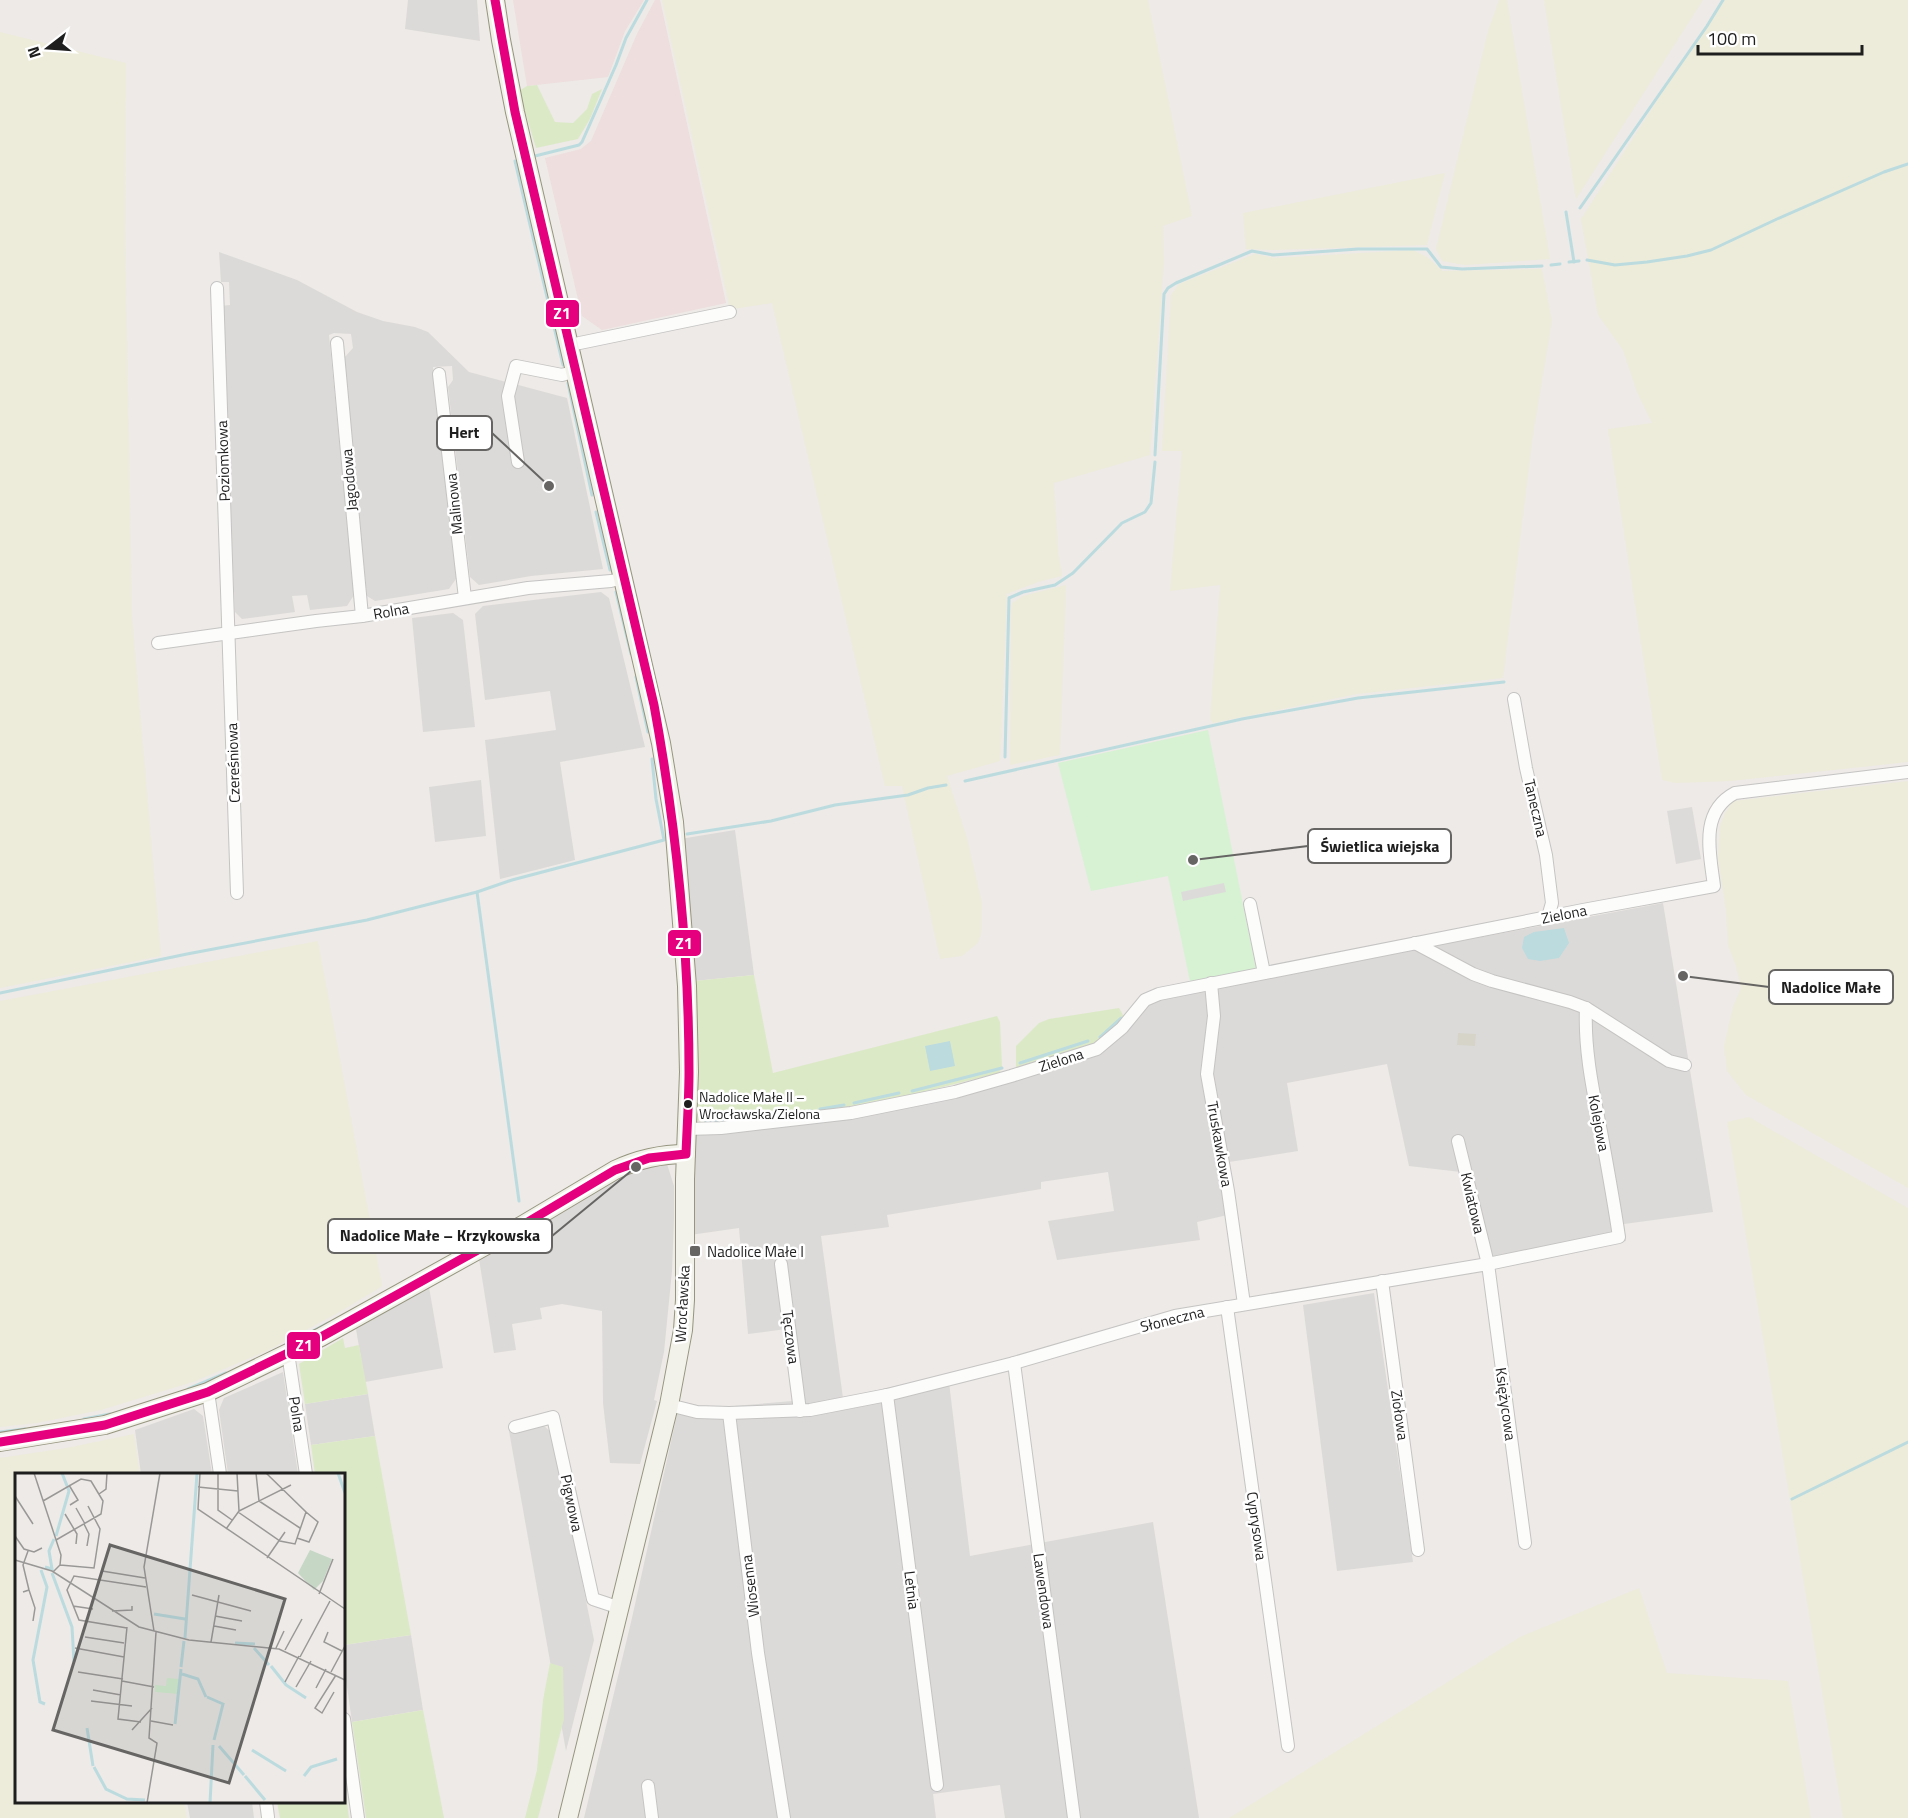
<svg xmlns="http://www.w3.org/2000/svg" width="1908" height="1818" font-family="'Titillium Web',sans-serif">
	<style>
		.residential { fill: #dcdad8 }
		.commercial { fill: #eededd }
		.construction { fill: #d6d4c9 }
		.farmland { fill: #edecda }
		.grass { fill: #dce9c7 }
		.park { fill: #d6f2d3 }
		.parking { fill: #dddbda }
		.water { fill: #bbdbdf }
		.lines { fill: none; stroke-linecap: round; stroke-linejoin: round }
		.stream { stroke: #bbdbdf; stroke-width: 3 }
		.street-casing { stroke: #c5c4c3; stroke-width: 14 }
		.secondary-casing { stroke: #96957f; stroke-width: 20 }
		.street { stroke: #fcfcfb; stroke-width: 12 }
		.secondary { stroke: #f3f2ea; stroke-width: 18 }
		.bus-1-casing { stroke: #fff; stroke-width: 14 }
		.bus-1 { stroke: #e5007d; stroke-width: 9 }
		.bus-dot { fill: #1e1e1e; stroke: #fff; stroke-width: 2 }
		.poi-dot { fill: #666564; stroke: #fff; stroke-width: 2 }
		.labels { text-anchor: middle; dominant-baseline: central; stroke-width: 5; stroke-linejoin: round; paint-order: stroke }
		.bus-label { font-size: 14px; fill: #1e1e1e; stroke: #fff; text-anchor: start }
		.street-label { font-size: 15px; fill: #1e1e1e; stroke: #fff }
		.poi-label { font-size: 15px; fill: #1e1e1e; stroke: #fff; text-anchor: start }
		.inset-river { fill: none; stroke: #bbdbdf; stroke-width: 3 }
		.inset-road { fill: none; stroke: #9a9897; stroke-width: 1.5 }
		.view { fill: #666564; fill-opacity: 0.15; stroke: #666564; stroke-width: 3 }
		.inset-edge { fill: none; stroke: #1e1e1e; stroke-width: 3 }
		.leader { fill: none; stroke: #666564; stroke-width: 2 }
		.callout-dot { fill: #666564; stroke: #fff; stroke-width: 2 }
		.callout { fill: #fff; stroke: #666564; stroke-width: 2 }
		.callout-label { font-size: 16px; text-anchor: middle; font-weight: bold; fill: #1e1e1e }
		.line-badge { stroke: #fff; stroke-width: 2 }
		.badge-label { font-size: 16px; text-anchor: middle; font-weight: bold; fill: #fff }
	</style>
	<rect width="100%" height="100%" fill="#edeae7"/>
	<g class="residential">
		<path d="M 408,0 L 477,0 L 480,41 L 405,29 Z"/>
		<path d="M 219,252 L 297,280 L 357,312 L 383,321 L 415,327 L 428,332 L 469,372 L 567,398 L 603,569 L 531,576 L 479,585 L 470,577 L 448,387 L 453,380 L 452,366 L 433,367 L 458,576 L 449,589 L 375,601 L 367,596 L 344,358 L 353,348 L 351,334 L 334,333 L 329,335 L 354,595 L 347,606 L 310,610 L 307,595 L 292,596 L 295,612 L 242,619 L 235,612 L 221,306 L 230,305 L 229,282 L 221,282 Z"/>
		<path d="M 601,592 L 609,598 L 645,747 L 560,762 L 575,860 L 500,879 L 485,740 L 556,730 L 550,691 L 485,700 L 475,614 L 483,606 Z"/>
		<path d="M 453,613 L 463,620 L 475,727 L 423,732 L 412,618 Z"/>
		<path d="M 481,780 L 486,836 L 435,842 L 429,787 Z"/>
		<path d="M 735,830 L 754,975 L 694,981 L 680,839 Z"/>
		<path d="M 1663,903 L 1713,1212 L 1624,1224 L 1626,1241 L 1482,1272 L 1461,1172 L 1409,1166 L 1387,1064 L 1287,1083 L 1298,1151 L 1229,1162 L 1236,1213 L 1197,1222 L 1200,1240 L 1057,1260 L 1048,1221 L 1114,1211 L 1108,1172 L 1041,1182 L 1041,1189 L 887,1215 L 889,1227 L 821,1236 L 843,1398 L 948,1374 L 970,1556 L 1153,1522 L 1199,1818 L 1005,1818 L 1000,1785 L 933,1794 L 936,1818 L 584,1818 L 632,1618 L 680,1401 L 710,1408 L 793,1401 L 786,1329 L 748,1334 L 739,1228 L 690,1235 L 692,1135 L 803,1125 L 914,1103 L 1084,1057 L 1152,999 Z"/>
		<path d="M 667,1164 L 674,1186 L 674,1219 L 672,1271 L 664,1352 L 654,1400 L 657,1401 L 640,1464 L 610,1463 L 603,1403 L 602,1311 L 562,1304 L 540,1308 L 542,1319 L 512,1324 L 516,1350 L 494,1353 L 479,1259 L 622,1173 Z"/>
		<path d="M 429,1287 L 443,1368 L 365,1382 L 356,1329 Z"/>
		<path d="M 1374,1293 L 1413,1562 L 1337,1571 L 1303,1305 Z"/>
		<path d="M 283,1372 L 298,1474 L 228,1474 L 219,1410 L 224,1398 Z"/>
		<path d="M 368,1394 L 375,1436 L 311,1445 L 305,1404 Z"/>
		<path d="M 194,1409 L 203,1416 L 212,1474 L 141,1474 L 135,1430 Z"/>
		<path d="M 544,1426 L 552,1433 L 594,1640 L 566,1751 L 509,1431 Z"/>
		<path d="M 411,1635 L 423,1710 L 352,1722 L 344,1666 L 344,1645 Z"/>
		<path d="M 187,1802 L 252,1802 L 254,1818 L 190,1818 Z"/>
	</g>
	<g class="commercial">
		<path d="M 513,0 L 644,0 L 625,31 L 608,77 L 527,86 Z"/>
		<path d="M 655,0 L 660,0 L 726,303 L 602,330 L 582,316 L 545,158 L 581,149 L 591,141 L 637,34 Z"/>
	</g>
	<path class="construction" d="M 1458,1033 L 1476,1034 L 1475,1046 L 1457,1045 Z"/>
	<g class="farmland">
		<path d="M 662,0 L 1148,0 L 1192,216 L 1163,226 L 1164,262 L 1150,455 L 1054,483 L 1058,550 L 1062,576 L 1038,582 L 1007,594 L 1000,761 L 947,776 L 967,838 L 982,903 L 981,934 L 978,943 L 962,956 L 940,959 L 902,786 L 885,786 L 772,303 L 733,309 L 729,305 Z"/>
		<path d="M 1499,0 L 1507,0 L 1550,259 L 1465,265 L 1442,261 L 1436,249 L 1488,31 Z"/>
		<path d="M 1544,0 L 1703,0 L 1576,199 Z"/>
		<path d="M 1722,0 L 1908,0 L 1908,762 L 1731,781 L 1675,783 L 1662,780 L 1608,429 L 1652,423 L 1637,392 L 1623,350 L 1598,315 L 1581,219 Z"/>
		<path d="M 0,32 L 126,63 L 125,229 L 132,617 L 161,956 L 0,988 Z"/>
		<path d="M 1445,173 L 1427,245 L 1273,250 L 1246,249 L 1243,213 Z"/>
		<path d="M 1413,250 L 1427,257 L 1443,271 L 1542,269 L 1552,321 L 1533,435 L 1503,678 L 1357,694 L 1213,723 L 1210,719 L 1220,585 L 1170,591 L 1182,451 L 1162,451 L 1171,295 L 1179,284 L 1255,254 L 1274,258 Z"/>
		<path d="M 1066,585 L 1060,755 L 1010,765 L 1011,608 L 1012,603 L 1023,596 Z"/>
		<path d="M 1908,781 L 1908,1188 L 1746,1095 L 1727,1071 L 1724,1046 L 1733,1007 L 1741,988 L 1736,966 L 1728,945 L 1726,910 L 1718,859 L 1720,826 L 1725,813 L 1733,801 Z"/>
		<path d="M 318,941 L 382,1285 L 381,1287 L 336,1314 L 267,1351 L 193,1382 L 101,1410 L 37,1423 L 0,1427 L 0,1001 Z"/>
		<path d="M 1749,1117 L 1908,1208 L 1908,1818 L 1843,1818 L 1727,1122 Z"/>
		<path d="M 134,1434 L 140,1474 L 16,1474 L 16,1802 L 184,1802 L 187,1818 L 0,1818 L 0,1458 L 66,1448 Z"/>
		<path d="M 1639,1588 L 1667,1673 L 1788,1681 L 1811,1818 L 1229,1818 L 1520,1637 Z"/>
	</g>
	<g class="grass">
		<path d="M 537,85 L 555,122 L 573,123 L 587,109 L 592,94 L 602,89 L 590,119 L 578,139 L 536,148 L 519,91 L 527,86 Z"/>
		<path d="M 754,975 L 773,1073 L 997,1016 L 1000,1022 L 1002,1068 L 999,1073 L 903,1097 L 813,1113 L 710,1124 L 696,1120 L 693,1117 L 694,981 Z"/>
		<path d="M 1119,1008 L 1124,1017 L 1122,1021 L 1102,1039 L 1084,1048 L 1016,1067 L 1016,1046 L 1039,1023 L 1049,1019 Z"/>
		<path d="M 343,1338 L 345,1348 L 359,1345 L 368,1394 L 305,1404 L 299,1364 Z"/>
		<path d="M 375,1436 L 411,1635 L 344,1645 L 344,1474 L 315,1474 L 311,1445 Z"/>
		<path d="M 550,1663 L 563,1667 L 564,1719 L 538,1818 L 525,1818 L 537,1770 L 543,1700 Z"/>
		<path d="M 423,1710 L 444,1818 L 366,1818 L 352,1722 Z"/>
		<path d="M 344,1779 L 349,1818 L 280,1818 L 277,1802 L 344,1802 Z"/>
	</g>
	<path class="park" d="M 1208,730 L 1256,969 L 1190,981 L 1168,876 L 1091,891 L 1058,763 Z"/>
	<g class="parking">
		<path d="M 1692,807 L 1701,859 L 1676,864 L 1667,811 Z"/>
		<path d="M 1224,883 L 1226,892 L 1183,901 L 1181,892 Z"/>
	</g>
	<g class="water">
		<path d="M 1564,928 L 1569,943 L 1559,958 L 1540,961 L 1528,959 L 1522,948 L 1524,937 L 1534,932 Z"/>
		<path d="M 950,1041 L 955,1066 L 930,1071 L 925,1046 Z"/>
	</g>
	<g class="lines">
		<g class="stream">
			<path d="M 535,156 L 579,145 L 582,142 L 616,65 L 626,38 L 647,0"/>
			<path d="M 515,161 L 563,365"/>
			<path d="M 1580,208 L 1707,26 L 1723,0"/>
			<path d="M 1566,212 L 1574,262"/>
			<path d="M 1587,260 L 1615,265 L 1647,262 L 1687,256 L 1711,250 L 1777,219 L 1884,172 L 1908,164"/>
			<path d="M 1569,262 L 1579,261"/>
			<path d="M 1551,265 L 1560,264"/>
			<path d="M 568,383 L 592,495"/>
			<path d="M 1155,455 L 1164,294 L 1168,288 L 1176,283 L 1252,251 L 1273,255 L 1358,249 L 1427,249 L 1441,267 L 1462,269 L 1542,266"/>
			<path d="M 596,512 L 610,570"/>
			<path d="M 616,592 L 631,654"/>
			<path d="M 636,677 L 648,732"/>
			<path d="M 1005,757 L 1009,598 L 1023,592 L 1055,585 L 1073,573 L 1122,523 L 1145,512 L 1151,503 L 1155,462"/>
			<path d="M 965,781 L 1242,719 L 1358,698 L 1504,682"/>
			<path d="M 687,834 L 771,821 L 835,805 L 908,795 L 928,788 L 946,785"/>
			<path d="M 477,892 L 519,1201"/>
			<path d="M 0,993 L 187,954 L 367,920 L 477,892 L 512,880 L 664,840 L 656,799 L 652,759"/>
			<path d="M 1100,1037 L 1121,1018"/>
			<path d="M 1020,1063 L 1088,1041"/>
			<path d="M 912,1091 L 1002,1068"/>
			<path d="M 854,1103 L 899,1093"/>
			<path d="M 820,1109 L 844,1105"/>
			<path d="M 706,1122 L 811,1111"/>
			<path d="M 313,1331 L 328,1323"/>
			<path d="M 188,1389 L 226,1373"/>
			<path d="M 84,1419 L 110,1414"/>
			<path d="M 0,1432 L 25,1429"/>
			<path d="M 1792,1499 L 1908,1442"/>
		</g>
		<defs>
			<g id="street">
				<path d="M 217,288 L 237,893"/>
				<path d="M 337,343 L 362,616"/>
				<path d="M 570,345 L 730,312"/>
				<path d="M 439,374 L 465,598"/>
				<path d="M 518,462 L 508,396 L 516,366 L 562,375 L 576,371"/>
				<path d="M 158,643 L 316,621 L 362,616 L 528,588 L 611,581 L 624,578"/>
				<path d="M 1514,699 L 1526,768 L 1546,855 L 1552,903 L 1548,917"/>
				<path d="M 1250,904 L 1264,973"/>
				<path d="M 1415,943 L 1473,974 L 1492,981 L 1570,1002 L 1586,1008 L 1669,1061 L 1685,1065"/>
				<path d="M 1211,983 L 1214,1016 L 1207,1074 L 1228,1191 L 1244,1304"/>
				<path d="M 687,1129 L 721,1128 L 851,1113 L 955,1092 L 1011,1076 L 1097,1049 L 1122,1028 L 1145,1000 L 1159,994 L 1583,910 L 1714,886 C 1710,853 1699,812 1735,793 L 1908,772"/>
				<path d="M 1458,1141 L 1488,1264 L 1525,1543"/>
				<path d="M 781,1264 L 800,1411"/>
				<path d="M 1382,1281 L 1418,1550"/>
				<path d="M 1227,1307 L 1288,1746"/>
				<path d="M 288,1353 L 306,1474"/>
				<path d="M 1014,1363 L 1074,1818"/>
				<path d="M 208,1392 L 220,1474"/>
				<path d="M 887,1395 L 937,1785"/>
				<path d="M 669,1405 L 697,1412 L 729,1413 L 810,1410 L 887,1395 L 1014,1363 L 1175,1316 L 1488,1264 L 1619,1237 C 1614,1203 1608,1170 1602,1137 C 1594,1095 1584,1052 1586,1008"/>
				<path d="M 729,1413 L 758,1653 L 784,1818"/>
				<path d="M 515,1427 L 553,1417 L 593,1599 L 620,1608"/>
				<path d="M 344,1719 L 358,1818"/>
				<path d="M 648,1786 L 652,1818"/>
				<path d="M 266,1802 L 268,1817"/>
			</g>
			<g id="secondary">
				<path d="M 495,0 L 501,40 L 515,112 L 661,743 L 674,822 L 687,986 L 689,1072 L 685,1179 L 685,1300 L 683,1330 L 669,1405 L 568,1818"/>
				<path d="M 0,1442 L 105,1425 L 208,1392 L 321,1337 L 521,1226 L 615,1170 C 636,1160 662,1154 686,1154"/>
			</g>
		</defs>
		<use href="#street" class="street-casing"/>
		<use href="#secondary" class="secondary-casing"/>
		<use href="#street" class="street"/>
		<use href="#secondary" class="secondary"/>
		<defs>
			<path id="bus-1" d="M 0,1442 L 105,1425 L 208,1392 L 321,1337 L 521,1226 L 615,1170 L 649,1158 L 686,1154 C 687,1127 689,1099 689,1072 C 689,949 676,826 654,705 L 515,112 L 495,0"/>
		</defs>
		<use href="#bus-1" class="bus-1-casing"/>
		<use href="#bus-1" class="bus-1"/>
	</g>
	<circle class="bus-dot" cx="688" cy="1104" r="5"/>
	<rect class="poi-dot" x="689" y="1245" width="12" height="12" rx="3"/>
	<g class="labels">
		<g class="bus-label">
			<text x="699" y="1096">Nadolice Małe II –<tspan x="699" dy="17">Wrocławska/Zielona</tspan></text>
		</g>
		<g class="street-label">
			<text transform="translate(223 461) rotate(-92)">Poziomkowa</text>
			<text transform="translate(349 480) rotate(-95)">Jagodowa</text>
			<text transform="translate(454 504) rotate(-96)">Malinowa</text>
			<text transform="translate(391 611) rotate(-10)">Rolna</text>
			<text transform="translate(233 763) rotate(-92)">Czereśniowa</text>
			<text transform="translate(1536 808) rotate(77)">Taneczna</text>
			<text transform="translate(1564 914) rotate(-11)">Zielona</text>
			<text transform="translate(1061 1060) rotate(-18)">Zielona</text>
			<text transform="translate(1599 1123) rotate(79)">Kolejowa</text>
			<text transform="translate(1220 1144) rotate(80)">Truskawkowa</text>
			<text transform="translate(1473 1203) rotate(77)">Kwiatowa</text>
			<text transform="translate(682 1304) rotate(-87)">Wrocławska</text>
			<text transform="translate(1172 1319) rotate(-14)">Słoneczna</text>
			<text transform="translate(791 1337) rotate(83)">Tęczowa</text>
			<text transform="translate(1506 1404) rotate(82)">Księżycowa</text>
			<text transform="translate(297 1414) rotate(81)">Polna</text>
			<text transform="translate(1400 1415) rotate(82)">Ziołowa</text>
			<text transform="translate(572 1503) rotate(78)">Pigwowa</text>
			<text transform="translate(1257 1526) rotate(82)">Cyprysowa</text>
			<text transform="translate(750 1586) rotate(-97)">Wiosenna</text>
			<text transform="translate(912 1590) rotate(83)">Letnia</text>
			<text transform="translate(1044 1591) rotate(82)">Lawendowa</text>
		</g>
		<g class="poi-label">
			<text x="707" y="1251">Nadolice Małe I</text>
		</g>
	</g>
	<g transform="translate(15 1473)">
		<rect width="330" height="330" fill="#edeae7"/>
		<path d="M 295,77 L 317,86 L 308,108 L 299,117 L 283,100 Z" fill="#c6d7c5"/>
		<path d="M 152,205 L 165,206 L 164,221 L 140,219 L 140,212 L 151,213 Z" fill="#d6f2d3"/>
		<path class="inset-river" d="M 323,0 L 330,20M 41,63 L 54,18 L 47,0M 30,94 L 37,96 L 34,78 L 39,66M 26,97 L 32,114 L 18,187 L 25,229 L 30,231M 37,100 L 57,154 L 59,189M 139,141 L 170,146M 170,165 L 182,1M 220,170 L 240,171M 239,175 L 254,192M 256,193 L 271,212 L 291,225M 166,194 L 169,168M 167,201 L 183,206 L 191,224M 192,224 L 208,231 L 199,267M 160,251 L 166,196M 72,255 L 78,293M 204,273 L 229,302M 237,277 L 271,298M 79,294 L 91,316 L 112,326 L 130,327M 230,303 L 250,327M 289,303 L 296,294 L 322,286M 195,330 L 198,272"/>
		<path class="inset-road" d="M 19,0 L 46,82 L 45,92 L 38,99M 185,0 L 183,36 L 330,136M 203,0 L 203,37 L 217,47M 241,0 L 244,28 L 285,55M 54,12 L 63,27 L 55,32M 183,14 L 223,18M 84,21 L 91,16 L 92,0M 0,23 L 18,51M 28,28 L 66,6 L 76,8 L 88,28 L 86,41 L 41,67M 61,35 L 70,51M 224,38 L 276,12M 223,39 L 265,68 L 280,71 L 291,39 L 251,0M 50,41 L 62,61 L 61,71M 69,51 L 74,61 L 72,73M 211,56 L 224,38 L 222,0M 0,63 L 9,76 L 19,79 L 27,75M 282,65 L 294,69 L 303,49 L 291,39M 13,78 L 8,92 L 14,117M 252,85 L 270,59M 0,87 L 37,98 L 124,154 L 174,167 L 264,176 L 330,207M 45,92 L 79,95 L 85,56 L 73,33M 87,98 L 130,105M 8,119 L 14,117 L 20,135 L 18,148M 304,121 L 318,86M 177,122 L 236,138M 58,133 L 78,136M 97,138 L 117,137 L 117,133M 200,143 L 227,148M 199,153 L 221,157M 112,154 L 103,246 L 126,249M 112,155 L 64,147 L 52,117 L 59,103 L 131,114M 139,158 L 129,94 L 145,0M 313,159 L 309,169 L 327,178M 70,164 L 109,170M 196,169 L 204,122M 60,175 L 109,184M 261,175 L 269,158M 270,177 L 287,146M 285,184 L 315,128M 63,199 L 108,206M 316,199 L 330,173M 107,208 L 139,214M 270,209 L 284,183M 281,214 L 296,188M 301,215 L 311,196M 78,217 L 106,222M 319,219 L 307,240 L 300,235 L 321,202M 76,228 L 117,233M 136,248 L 158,252M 117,257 L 137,235M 132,330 L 142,270 L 134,265 L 141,159"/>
		<path class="view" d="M 95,72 L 270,126 L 214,310 L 38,257 Z"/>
		<rect width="330" height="330" class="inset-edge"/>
	</g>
	<path class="leader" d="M549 486L492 433M1193 860L1308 846M1683 976L1769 987M636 1167L552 1236"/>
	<g class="callout-dot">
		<circle cx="549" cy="486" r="6"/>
		<circle cx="1193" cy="860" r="6"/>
		<circle cx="1683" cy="976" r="6"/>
		<circle cx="636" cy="1167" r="6"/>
	</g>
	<g class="callout">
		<rect x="437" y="416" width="55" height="34" rx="6"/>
		<rect x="1308" y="829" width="143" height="34" rx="6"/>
		<rect x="1769" y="970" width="124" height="34" rx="6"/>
		<rect x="328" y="1219" width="224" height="34" rx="6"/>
	</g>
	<g class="callout-label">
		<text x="464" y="438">Hert</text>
		<text x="1380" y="852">Świetlica wiejska</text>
		<text x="1831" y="993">Nadolice Małe</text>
		<text x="440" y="1241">Nadolice Małe – Krzykowska</text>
	</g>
	<g class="line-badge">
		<rect x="545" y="299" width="35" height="29" rx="6" fill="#e5007d"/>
		<rect x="667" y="929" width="35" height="28" rx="6" fill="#e5007d"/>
		<rect x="286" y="1331" width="35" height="29" rx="6" fill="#e5007d"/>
	</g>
	<g class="badge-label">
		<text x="562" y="319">Z1</text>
		<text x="684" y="949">Z1</text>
		<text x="304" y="1351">Z1</text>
	</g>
	<g transform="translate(48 48) rotate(253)" stroke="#ffffff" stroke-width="4.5" paint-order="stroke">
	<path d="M0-4.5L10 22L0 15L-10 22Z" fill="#1e1e1e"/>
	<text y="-9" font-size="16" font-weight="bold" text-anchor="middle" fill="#1e1e1e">N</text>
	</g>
	<path d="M1698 45v9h164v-9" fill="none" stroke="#1e1e1e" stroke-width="3"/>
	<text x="1707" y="45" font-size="18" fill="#1e1e1e" stroke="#ffffff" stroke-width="4.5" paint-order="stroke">100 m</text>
</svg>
